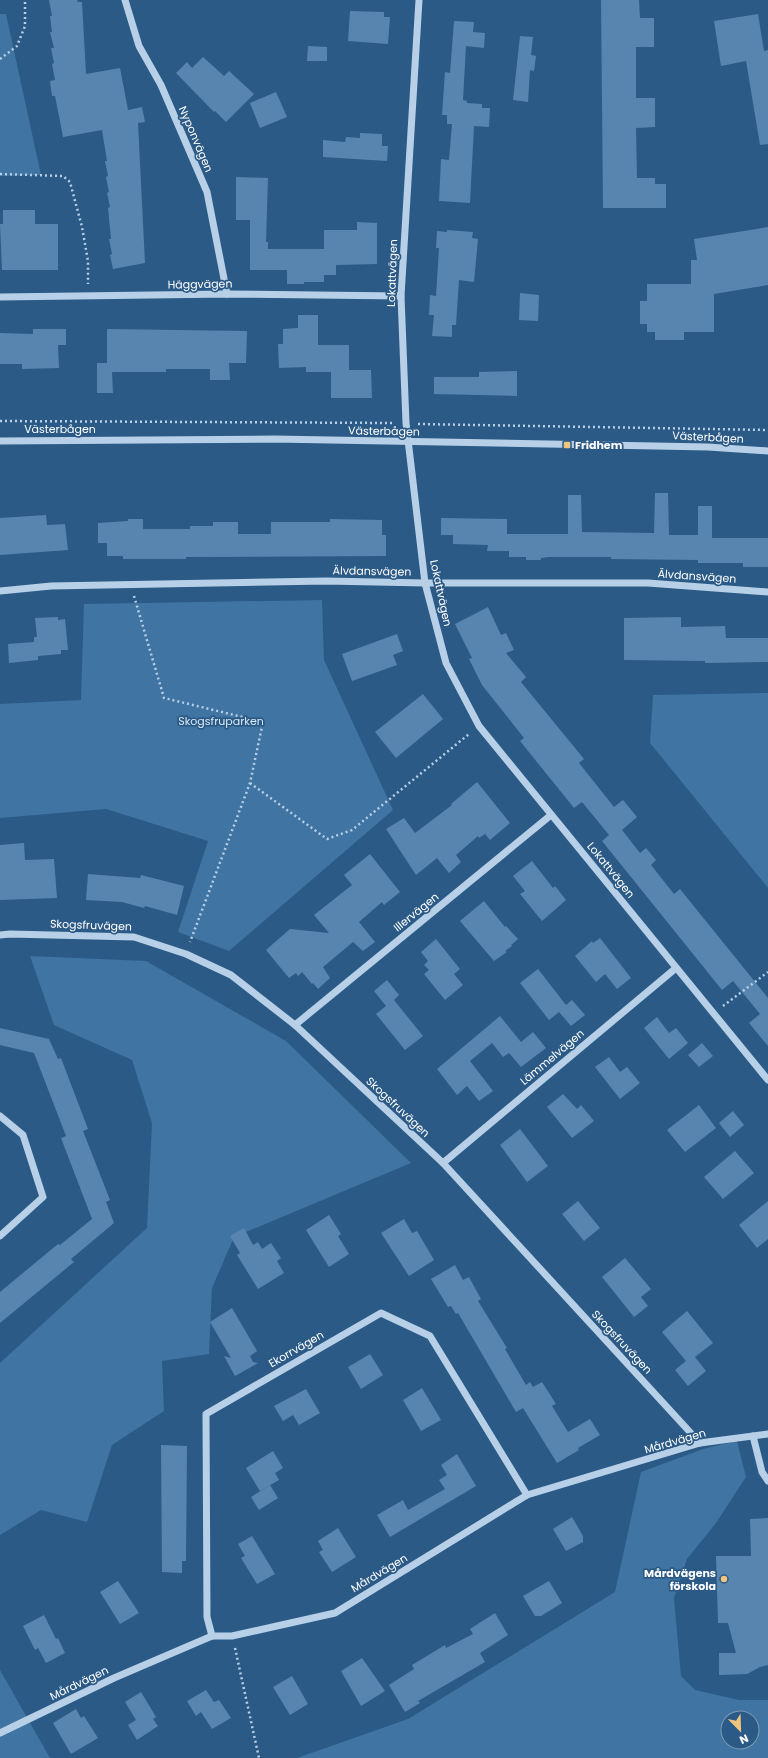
<svg xmlns="http://www.w3.org/2000/svg" width="768" height="1758" font-family="Poppins,sans-serif">
	<style>
		.green { fill: #4074a2; fill-rule: evenodd }
		.building { fill: #5785af }
		.lines { fill: none; stroke-linecap: round; stroke-linejoin: round }
		.path { stroke: #b7d0e7; stroke-width: 2.5; stroke-dasharray: 2 3; stroke-linecap: butt }
		.minor { stroke: #b7d0e7; stroke-width: 7 }
		.poi-dot { fill: #edc57f; stroke: #2b5a86; stroke-width: 1.5 }
		.labels { text-anchor: middle; dominant-baseline: central; stroke-width: 3.5; stroke-linejoin: round; paint-order: stroke }
		.street-label { font-size: 11px; fill: #fff; stroke: #2b5a86 }
		.poi-label { font-size: 11px; font-weight: bold; fill: #fff; stroke: #2b5a86; text-anchor: start }
		.park-label { font-size: 11px; fill: #dae9f6; stroke: #2b5a86 }
	</style>
	<rect width="100%" height="100%" fill="#2b5a86"/>
	<g class="green">
		<path d="M 0,14 L 6,14 L 41,175 L 0,176 Z"/>
		<path d="M 322,600 L 324,660 L 393,810 L 229,951 L 178,932 L 208,841 L 106,809 L 0,818 L 0,704 L 81,700 L 84,604 Z"/>
		<path d="M 768,693 L 768,888 L 650,743 L 653,695 Z"/>
		<path d="M 30,956 L 146,961 L 286,1041 L 411,1163 L 234,1237 L 212,1288 L 209,1354 L 162,1361 L 164,1411 L 112,1445 L 87,1522 L 41,1510 L 0,1535 L 0,1363 L 147,1228 L 152,1123 L 132,1060 L 54,1025 Z"/>
		<path d="M 737,1441 L 746,1477 L 716,1523 L 687,1559 L 674,1598 L 681,1676 L 695,1690 L 739,1700 L 768,1700 L 768,1758 L 297,1758 L 408,1719 L 615,1592 L 641,1472 L 703,1449 ZM 728,1718 L 752,1718 L 752,1742 L 728,1742 Z"/>
		<path d="M 0,1670 L 50,1758 L 0,1758 Z"/>
	</g>
	<g class="building">
		<path d="M 49,0 L 77,0 L 78,2 L 82,2 L 86,74 L 120,68 L 128,110 L 142,107 L 145,122 L 138,123 L 145,263 L 113,269 L 110,255 L 112,254 L 109,239 L 111,239 L 108,208 L 110,207 L 107,193 L 109,192 L 106,177 L 108,176 L 105,161 L 107,161 L 102,130 L 63,137 L 55,96 L 52,96 L 50,81 L 55,80 L 52,64 L 54,63 L 51,48 L 54,48 L 50,32 L 52,32 L 50,16 L 52,16 Z"/>
		<path d="M 601,0 L 639,0 L 640,18 L 654,18 L 654,47 L 636,47 L 636,98 L 655,98 L 655,127 L 636,128 L 637,178 L 655,178 L 655,184 L 666,184 L 666,208 L 603,208 Z"/>
		<path d="M 350,11 L 384,12 L 384,17 L 390,17 L 388,44 L 348,41 Z"/>
		<path d="M 758,14 L 764,51 L 768,50 L 768,144 L 760,145 L 746,61 L 721,66 L 714,21 Z"/>
		<path d="M 454,21 L 474,22 L 473,32 L 485,33 L 484,48 L 466,46 L 463,100 L 467,101 L 467,103 L 482,104 L 482,108 L 490,108 L 489,127 L 474,126 L 470,203 L 439,201 L 441,159 L 449,160 L 452,124 L 447,124 L 447,115 L 442,115 L 445,72 L 450,73 Z"/>
		<path d="M 520,36 L 533,37 L 531,55 L 536,56 L 534,71 L 530,70 L 528,102 L 513,100 Z"/>
		<path d="M 308,46 L 327,47 L 327,61 L 307,61 Z"/>
		<path d="M 203,57 L 224,76 L 229,71 L 254,94 L 226,122 L 215,111 L 214,112 L 176,73 L 187,62 L 192,68 Z"/>
		<path d="M 276,92 L 287,117 L 260,128 L 250,103 Z"/>
		<path d="M 360,133 L 382,134 L 382,146 L 388,146 L 387,161 L 323,157 L 323,140 L 345,142 L 346,137 L 360,138 Z"/>
		<path d="M 236,177 L 268,178 L 266,242 L 268,242 L 268,249 L 324,249 L 324,230 L 357,230 L 357,222 L 377,223 L 377,264 L 336,265 L 336,275 L 324,275 L 324,282 L 304,282 L 304,284 L 287,284 L 287,270 L 250,270 L 250,220 L 236,220 Z"/>
		<path d="M 3,210 L 35,210 L 35,224 L 58,224 L 58,270 L 2,270 L 0,224 L 3,224 Z"/>
		<path d="M 768,227 L 768,285 L 714,294 L 714,332 L 684,332 L 684,340 L 655,340 L 655,332 L 647,332 L 647,324 L 640,324 L 640,301 L 647,301 L 647,284 L 691,284 L 691,260 L 697,260 L 694,239 Z"/>
		<path d="M 447,230 L 473,232 L 472,238 L 478,239 L 474,282 L 459,280 L 456,325 L 452,325 L 452,337 L 432,336 L 434,315 L 429,315 L 430,295 L 436,296 L 439,248 L 436,248 L 437,231 L 447,232 Z"/>
		<path d="M 520,293 L 539,295 L 538,321 L 519,320 Z"/>
		<path d="M 298,315 L 318,315 L 318,345 L 349,345 L 349,370 L 371,370 L 372,398 L 331,398 L 331,372 L 306,372 L 306,367 L 279,368 L 278,344 L 283,344 L 283,329 L 298,328 Z"/>
		<path d="M 33,329 L 66,329 L 66,345 L 58,345 L 59,368 L 22,369 L 22,364 L 0,364 L 0,333 L 33,334 Z"/>
		<path d="M 107,329 L 247,331 L 246,363 L 229,363 L 230,380 L 210,380 L 210,369 L 166,369 L 166,372 L 112,372 L 113,393 L 97,393 L 97,363 L 107,363 Z"/>
		<path d="M 517,371 L 517,396 L 434,394 L 434,377 L 479,377 L 479,372 Z"/>
		<path d="M 655,493 L 668,493 L 669,535 L 698,535 L 698,506 L 712,506 L 712,538 L 768,538 L 768,567 L 743,567 L 743,563 L 698,563 L 698,560 L 611,559 L 611,557 L 549,557 L 541,558 L 541,560 L 526,560 L 526,557 L 509,557 L 509,551 L 487,551 L 488,545 L 453,544 L 453,535 L 441,535 L 441,518 L 507,519 L 507,534 L 568,534 L 568,495 L 581,495 L 582,532 L 654,533 Z"/>
		<path d="M 46,515 L 47,525 L 65,524 L 68,550 L 0,555 L 0,518 Z"/>
		<path d="M 128,519 L 143,519 L 143,529 L 190,529 L 190,526 L 213,526 L 213,522 L 238,522 L 238,534 L 271,534 L 271,522 L 330,522 L 330,519 L 382,520 L 382,535 L 386,535 L 386,556 L 186,557 L 186,559 L 123,559 L 123,556 L 107,556 L 107,543 L 98,543 L 98,523 L 128,521 Z"/>
		<path d="M 488,607 L 501,635 L 506,633 L 514,650 L 506,653 L 526,677 L 521,682 L 584,759 L 579,763 L 614,807 L 623,800 L 637,817 L 622,830 L 640,853 L 646,848 L 656,860 L 651,865 L 674,894 L 680,889 L 768,998 L 768,1046 L 749,1023 L 760,1014 L 733,981 L 722,990 L 602,841 L 609,835 L 582,802 L 574,808 L 520,741 L 524,738 L 482,685 L 469,659 L 472,658 L 455,624 Z"/>
		<path d="M 58,617 L 58,620 L 65,619 L 68,650 L 61,650 L 61,654 L 38,656 L 38,660 L 9,663 L 8,644 L 34,642 L 34,637 L 37,637 L 35,618 Z"/>
		<path d="M 681,617 L 681,627 L 725,626 L 726,638 L 768,638 L 768,662 L 705,663 L 705,661 L 624,660 L 624,618 Z"/>
		<path d="M 397,634 L 403,651 L 393,655 L 397,665 L 352,681 L 342,654 Z"/>
		<path d="M 423,694 L 443,719 L 396,758 L 375,732 Z"/>
		<path d="M 477,782 L 510,823 L 490,840 L 485,834 L 479,838 L 478,836 L 456,855 L 461,862 L 449,873 L 437,858 L 416,875 L 386,829 L 404,818 L 415,833 L 452,805 L 451,804 Z"/>
		<path d="M 24,843 L 25,860 L 54,859 L 57,898 L 0,900 L 0,845 Z"/>
		<path d="M 370,854 L 400,892 L 384,905 L 382,902 L 359,922 L 375,942 L 363,951 L 353,942 L 323,967 L 330,978 L 318,989 L 313,983 L 312,984 L 302,972 L 298,976 L 296,973 L 289,978 L 266,950 L 290,929 L 329,933 L 314,915 L 352,885 L 344,875 Z"/>
		<path d="M 532,861 L 553,888 L 555,886 L 566,900 L 542,921 L 520,894 L 525,891 L 513,876 Z"/>
		<path d="M 88,874 L 140,878 L 141,875 L 184,886 L 177,915 L 145,906 L 144,908 L 122,902 L 86,900 Z"/>
		<path d="M 484,901 L 505,927 L 506,926 L 518,939 L 511,945 L 512,946 L 505,951 L 507,952 L 494,961 L 460,921 Z"/>
		<path d="M 600,938 L 631,978 L 617,989 L 605,974 L 596,982 L 575,956 L 592,941 L 593,943 Z"/>
		<path d="M 436,939 L 460,969 L 454,974 L 463,985 L 445,1000 L 424,974 L 429,970 L 424,965 L 428,961 L 421,952 Z"/>
		<path d="M 538,969 L 566,1005 L 572,1000 L 585,1015 L 571,1026 L 559,1012 L 549,1020 L 520,983 Z"/>
		<path d="M 387,980 L 399,995 L 394,1000 L 423,1036 L 405,1050 L 376,1014 L 386,1006 L 374,991 Z"/>
		<path d="M 500,1016 L 521,1042 L 533,1032 L 546,1048 L 521,1067 L 509,1053 L 503,1057 L 492,1043 L 470,1061 L 493,1091 L 479,1101 L 467,1086 L 457,1095 L 437,1069 Z"/>
		<path d="M 657,1017 L 669,1033 L 676,1028 L 688,1043 L 669,1059 L 644,1028 Z"/>
		<path d="M 0,1028 L 49,1039 L 58,1059 L 61,1058 L 88,1129 L 83,1131 L 110,1200 L 106,1202 L 114,1223 L 71,1259 L 74,1262 L 0,1323 L 0,1292 L 58,1244 L 60,1245 L 92,1219 L 61,1138 L 66,1136 L 34,1053 L 0,1045 Z"/>
		<path d="M 702,1043 L 713,1056 L 699,1067 L 688,1055 Z"/>
		<path d="M 609,1057 L 620,1072 L 627,1067 L 640,1083 L 620,1099 L 595,1067 Z"/>
		<path d="M 563,1094 L 577,1109 L 581,1105 L 594,1121 L 572,1138 L 547,1107 Z"/>
		<path d="M 699,1105 L 716,1128 L 685,1152 L 667,1130 Z"/>
		<path d="M 733,1111 L 744,1125 L 730,1137 L 719,1123 Z"/>
		<path d="M 520,1129 L 548,1166 L 527,1182 L 500,1145 Z"/>
		<path d="M 735,1151 L 754,1173 L 723,1199 L 704,1177 Z"/>
		<path d="M 578,1201 L 600,1228 L 584,1241 L 562,1214 Z"/>
		<path d="M 768,1201 L 768,1239 L 757,1248 L 739,1225 Z"/>
		<path d="M 329,1215 L 341,1234 L 338,1236 L 349,1254 L 329,1267 L 306,1230 Z"/>
		<path d="M 404,1219 L 412,1233 L 417,1231 L 434,1260 L 409,1276 L 381,1233 Z"/>
		<path d="M 244,1228 L 253,1245 L 258,1242 L 262,1249 L 271,1243 L 281,1258 L 277,1261 L 284,1273 L 258,1289 L 237,1255 L 240,1253 L 230,1236 Z"/>
		<path d="M 625,1258 L 651,1289 L 641,1297 L 648,1306 L 634,1317 L 602,1277 Z"/>
		<path d="M 455,1265 L 463,1280 L 469,1277 L 481,1299 L 478,1301 L 507,1348 L 505,1349 L 526,1385 L 530,1382 L 533,1387 L 542,1382 L 556,1404 L 552,1406 L 568,1432 L 590,1419 L 600,1435 L 578,1448 L 579,1450 L 557,1463 L 523,1408 L 516,1412 L 458,1313 L 456,1314 L 451,1306 L 448,1307 L 431,1279 Z"/>
		<path d="M 232,1308 L 257,1351 L 250,1356 L 253,1362 L 258,1363 L 235,1376 L 224,1356 L 231,1358 L 210,1322 Z"/>
		<path d="M 687,1311 L 713,1343 L 695,1357 L 706,1371 L 688,1386 L 675,1370 L 686,1361 L 662,1332 Z"/>
		<path d="M 370,1354 L 383,1375 L 361,1389 L 348,1367 Z"/>
		<path d="M 422,1388 L 441,1420 L 421,1431 L 403,1400 Z"/>
		<path d="M 306,1389 L 320,1413 L 299,1425 L 293,1415 L 283,1421 L 274,1406 Z"/>
		<path d="M 161,1445 L 187,1446 L 186,1561 L 182,1561 L 182,1573 L 162,1572 Z"/>
		<path d="M 273,1451 L 283,1468 L 275,1473 L 279,1480 L 260,1491 L 246,1468 Z"/>
		<path d="M 457,1454 L 476,1486 L 390,1537 L 377,1515 L 403,1500 L 408,1510 L 445,1489 L 439,1480 L 447,1475 L 441,1465 Z"/>
		<path d="M 270,1485 L 278,1498 L 259,1510 L 251,1497 Z"/>
		<path d="M 572,1517 L 583,1536 L 583,1542 L 566,1551 L 553,1529 Z"/>
		<path d="M 768,1518 L 768,1665 L 760,1667 L 747,1674 L 719,1675 L 719,1653 L 736,1653 L 728,1623 L 718,1623 L 716,1556 L 751,1556 L 750,1519 Z"/>
		<path d="M 338,1528 L 356,1557 L 332,1572 L 319,1552 L 323,1550 L 318,1541 Z"/>
		<path d="M 252,1536 L 275,1574 L 257,1584 L 241,1558 L 245,1556 L 238,1544 Z"/>
		<path d="M 118,1581 L 139,1613 L 120,1624 L 100,1592 Z"/>
		<path d="M 549,1581 L 562,1603 L 541,1616 L 535,1616 L 523,1596 Z"/>
		<path d="M 495,1613 L 508,1635 L 480,1653 L 485,1662 L 418,1701 L 420,1703 L 405,1712 L 389,1685 L 414,1669 L 412,1665 L 445,1645 L 446,1648 L 473,1634 L 470,1629 Z"/>
		<path d="M 44,1615 L 56,1639 L 58,1638 L 65,1653 L 46,1663 L 38,1648 L 35,1650 L 23,1626 Z"/>
		<path d="M 362,1658 L 385,1691 L 361,1706 L 341,1671 Z"/>
		<path d="M 292,1676 L 308,1704 L 290,1715 L 273,1687 Z"/>
		<path d="M 206,1690 L 214,1702 L 219,1700 L 231,1718 L 212,1729 L 201,1712 L 196,1716 L 187,1701 Z"/>
		<path d="M 141,1692 L 156,1717 L 153,1719 L 158,1726 L 137,1740 L 128,1725 L 136,1720 L 125,1702 Z"/>
		<path d="M 76,1709 L 81,1718 L 84,1716 L 98,1738 L 71,1754 L 53,1723 Z"/>
	</g>
	<g class="lines">
		<g class="path">
			<path d="M 0,59 L 17,46 L 25,26 L 25,0"/>
			<path d="M 0,174 L 63,176 L 70,182 L 82,227 L 88,261 L 88,284"/>
			<path d="M 0,421 L 393,423"/>
			<path d="M 418,424 L 768,430"/>
			<path d="M 134,596 L 164,698 L 263,722 L 250,783 L 190,942"/>
			<path d="M 250,783 L 327,839 L 352,830 L 469,734"/>
			<path d="M 723,1006 L 768,972"/>
			<path d="M 235,1648 L 259,1758"/>
		</g>
		<g class="minor">
			<path d="M 125,0 L 139,46 L 161,85 L 207,192 L 227,294"/>
			<path d="M 419,0 L 401,296 L 406,423 L 425,583 L 446,663 L 479,726 L 768,1080"/>
			<path d="M 0,297 L 227,294 L 401,296"/>
			<path d="M 0,441 L 275,439 L 708,447 L 768,451"/>
			<path d="M 0,591 L 51,586 L 326,581 L 425,583 L 648,583 L 768,592"/>
			<path d="M 0,935 L 10,934 L 134,937 L 186,954 L 231,975 L 295,1025 L 443,1163 L 700,1443"/>
			<path d="M 295,1025 L 551,815"/>
			<path d="M 0,1116 L 23,1135 L 43,1197 L 0,1236"/>
			<path d="M 443,1163 L 676,968"/>
			<path d="M 753,1436 L 762,1472 L 768,1481"/>
			<path d="M 212,1636 L 207,1617 L 206,1414 L 381,1313 L 430,1336 L 527,1495"/>
			<path d="M 0,1733 L 114,1678 L 212,1636 L 232,1636 L 335,1613 L 527,1495 L 700,1443 L 768,1434"/>
		</g>
	</g>
	<g class="poi-dot">
		<rect x="563" y="441" width="8" height="8" rx="2"/>
		<circle cx="724" cy="1579" r="4"/>
	</g>
	<g class="labels">
		<g class="street-label">
			<text transform="translate(196 139) rotate(67)">Nyponvägen</text>
			<text transform="translate(392 273) rotate(-88)">Lokattvägen</text>
			<text transform="translate(200 284) rotate(-1)">Häggvägen</text>
			<text x="60" y="429">Västerbågen</text>
			<text transform="translate(384 431) rotate(1)">Västerbågen</text>
			<text transform="translate(708 437) rotate(3)">Västerbågen</text>
			<text transform="translate(372 571) rotate(1)">Älvdansvägen</text>
			<text transform="translate(697 576) rotate(4)">Älvdansvägen</text>
			<text transform="translate(441 593) rotate(78)">Lokattvägen</text>
			<text transform="translate(611 870) rotate(51)">Lokattvägen</text>
			<text transform="translate(416 912) rotate(-39)">Illervägen</text>
			<text transform="translate(91 925) rotate(2)">Skogsfruvägen</text>
			<text transform="translate(552 1057) rotate(-40)">Lämmelvägen</text>
			<text transform="translate(398 1107) rotate(43)">Skogsfruvägen</text>
			<text transform="translate(622 1342) rotate(47)">Skogsfruvägen</text>
			<text transform="translate(296 1349) rotate(-30)">Ekorrvägen</text>
			<text transform="translate(675 1441) rotate(-16)">Mårdvägen</text>
			<text transform="translate(379 1573) rotate(-31)">Mårdvägen</text>
			<text transform="translate(79 1683) rotate(-26)">Mårdvägen</text>
		</g>
		<g class="poi-label">
			<text x="575" y="445">Fridhem</text>
			<text x="716" y="1573" text-anchor="end">Mårdvägens<tspan x="716" dy="13">förskola</tspan></text>
		</g>
		<g class="park-label">
			<text x="221" y="721">Skogsfruparken</text>
		</g>
	</g>
	<g transform="translate(740 1730) rotate(157)"><circle r="19" fill="#2b5a86" stroke="#809cb6"/>
	<path d="M0-3L7 15L0 10L-7 15Z" fill="#edc57f"/>
	<text y="-6" font-size="11" font-weight="bold" text-anchor="middle" fill="#ffffff">N</text>
	</g>
</svg>
